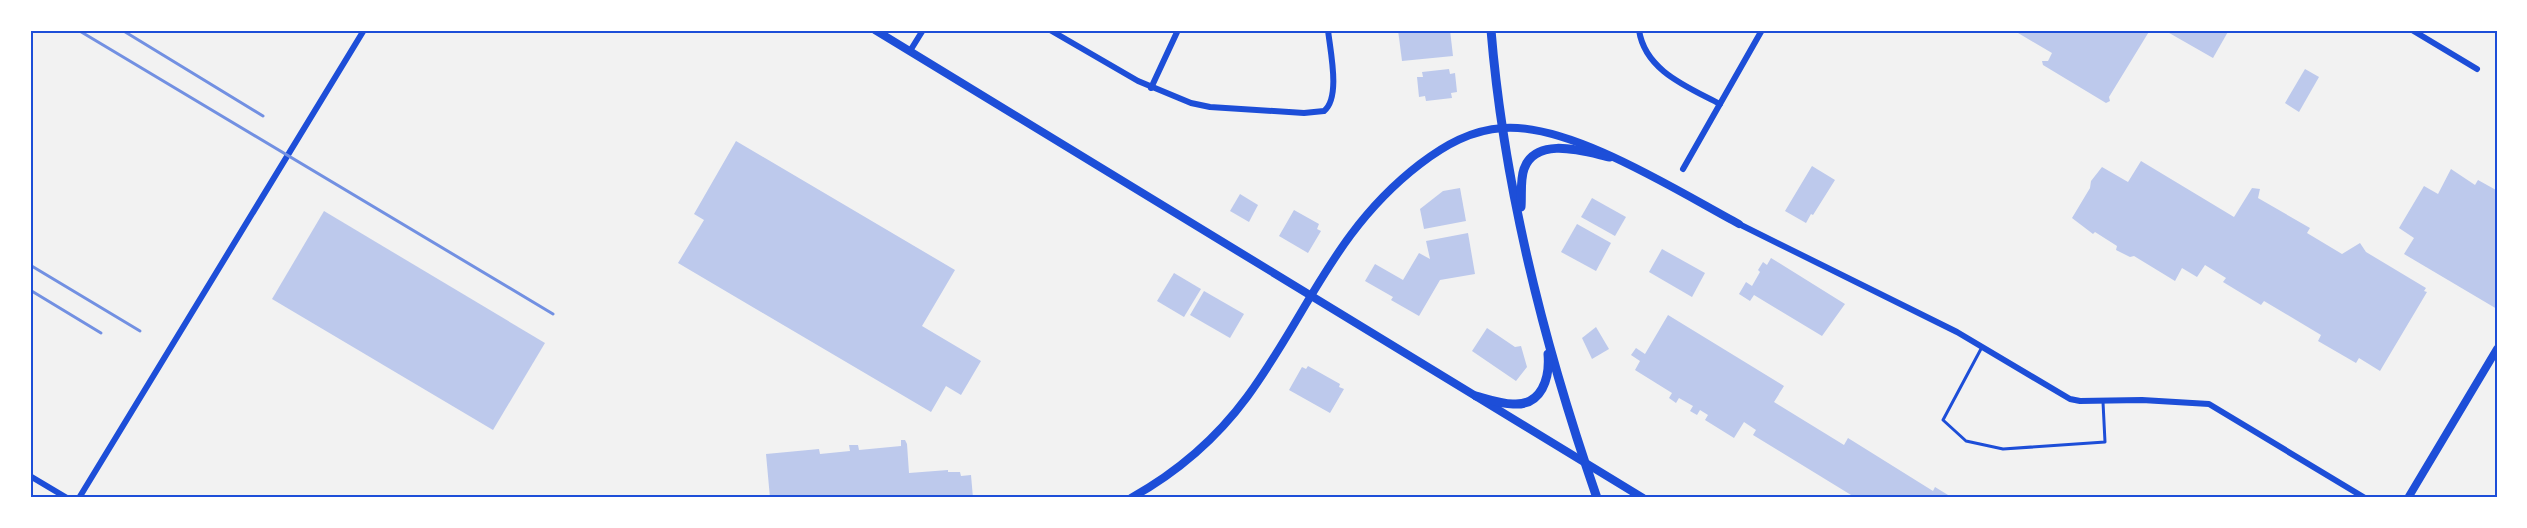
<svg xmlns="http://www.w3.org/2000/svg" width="2527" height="528" font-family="'Sofia Sans Condensed',sans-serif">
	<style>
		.building { fill: #bdc9ec }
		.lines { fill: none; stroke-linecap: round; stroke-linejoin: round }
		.service { stroke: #1d4ed8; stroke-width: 3 }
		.minor { stroke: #1d4ed8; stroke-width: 6 }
		.tertiary { stroke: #1d4ed8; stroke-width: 8 }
		.secondary { stroke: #1d4ed8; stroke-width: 8 }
		.primary { stroke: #1d4ed8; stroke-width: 9 }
		.rail { stroke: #7290e2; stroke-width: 3 }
		.neatline { fill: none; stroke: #1d4ed8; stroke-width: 2 }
	</style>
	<rect width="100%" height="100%" fill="#f2f2f2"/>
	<g class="building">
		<path d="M 1398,30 L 1450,30 L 1453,56 L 1402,61 Z"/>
		<path d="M 2013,30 L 2150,30 L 2109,97 L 2110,101 L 2106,103 L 2043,65 L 2042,61 L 2048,61 L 2052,53 Z"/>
		<path d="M 2164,30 L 2229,30 L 2213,58 Z"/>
		<path d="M 1449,69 L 1450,74 L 1455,73 L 1457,92 L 1451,93 L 1452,98 L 1426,101 L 1425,96 L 1419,97 L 1417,77 L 1423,77 L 1422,72 Z"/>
		<path d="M 2305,69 L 2319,77 L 2299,112 L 2285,103 Z"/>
		<path d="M 736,141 L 955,270 L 922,326 L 981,361 L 961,395 L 946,386 L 931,412 L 678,263 L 704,220 L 694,214 Z"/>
		<path d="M 2141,161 L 2234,217 L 2252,188 L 2260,189 L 2258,198 L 2310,228 L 2307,233 L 2342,254 L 2360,243 L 2366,252 L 2426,288 L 2424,291 L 2427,292 L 2380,371 L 2359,358 L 2356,363 L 2318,341 L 2321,335 L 2264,301 L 2261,305 L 2223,282 L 2226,278 L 2205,265 L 2197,277 L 2182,268 L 2175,281 L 2134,256 L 2130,257 L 2116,250 L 2117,246 L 2095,232 L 2093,234 L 2072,218 L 2090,188 L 2091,181 L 2102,167 L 2128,182 Z"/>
		<path d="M 1812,166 L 1835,180 L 1813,215 L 1811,214 L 1806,223 L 1785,211 Z"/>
		<path d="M 2451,169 L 2475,185 L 2478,180 L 2496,190 L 2497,188 L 2497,309 L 2404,254 L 2414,238 L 2399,228 L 2424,186 L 2438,194 Z"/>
		<path d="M 1460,188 L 1466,221 L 1424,229 L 1420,209 L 1443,191 Z"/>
		<path d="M 1240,194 L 1258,205 L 1249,222 L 1230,211 Z"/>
		<path d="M 1592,198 L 1626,217 L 1615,236 L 1581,217 Z"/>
		<path d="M 1294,210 L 1319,224 L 1317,229 L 1321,231 L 1308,253 L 1279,236 Z"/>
		<path d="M 324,211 L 545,343 L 493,430 L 272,299 Z"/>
		<path d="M 1577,224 L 1611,243 L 1596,271 L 1561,252 Z"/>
		<path d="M 1468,233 L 1475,274 L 1440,280 L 1419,316 L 1391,300 L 1393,297 L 1365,281 L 1375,264 L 1403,280 L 1419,253 L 1430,259 L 1426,241 Z"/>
		<path d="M 1662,249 L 1705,273 L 1692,297 L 1649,272 Z"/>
		<path d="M 1771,258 L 1845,304 L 1822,336 L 1754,295 L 1750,301 L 1739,294 L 1746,282 L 1752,286 L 1760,272 L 1758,270 L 1763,262 L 1767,265 Z"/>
		<path d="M 1174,273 L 1201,289 L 1184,317 L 1157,301 Z"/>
		<path d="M 1204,291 L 1244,314 L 1230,338 L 1190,315 Z"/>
		<path d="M 1668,315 L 1784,386 L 1774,402 L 1844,445 L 1848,438 L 1933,491 L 1935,487 L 1953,498 L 1856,498 L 1753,435 L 1756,430 L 1744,422 L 1734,438 L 1705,420 L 1708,415 L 1700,410 L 1697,415 L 1690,411 L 1693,406 L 1679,398 L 1676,403 L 1669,398 L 1672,393 L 1635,370 L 1640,361 L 1631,355 L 1636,348 L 1645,354 Z"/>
		<path d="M 1596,327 L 1609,349 L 1592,359 L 1582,338 Z"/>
		<path d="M 1487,328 L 1515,347 L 1521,346 L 1527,367 L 1516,381 L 1472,351 Z"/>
		<path d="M 1308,366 L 1340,384 L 1339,387 L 1344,389 L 1330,413 L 1289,390 L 1302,367 L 1306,369 Z"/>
		<path d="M 901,440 L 905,440 L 907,444 L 909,473 L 948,470 L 948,472 L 960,472 L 961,476 L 971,475 L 973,498 L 770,498 L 766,454 L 819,449 L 820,454 L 850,451 L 849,445 L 858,445 L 859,450 L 901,446 Z"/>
	</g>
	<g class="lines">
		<path class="service" d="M 1982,347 L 1943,420 L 1966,441 L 2003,449 L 2105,442 L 2103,402"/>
		<g class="minor">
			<path d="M 1050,30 L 1138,81 L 1191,103 L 1210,107 L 1304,113 L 1324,111 C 1341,98 1330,50 1328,30"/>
			<path d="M 1639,30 C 1645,71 1688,87 1720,104"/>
			<path d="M 2412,30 L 2477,69"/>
			<path d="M 910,51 L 923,30"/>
			<path d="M 1151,88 L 1178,30"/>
			<path d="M 1683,169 L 1762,30"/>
			<path d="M 1739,224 L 1957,332 L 2070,399 L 2080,401 L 2142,400 L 2209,404 L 2365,498"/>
			<path d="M 30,476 L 67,498"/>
			<path d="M 79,498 L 364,30"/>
		</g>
		<g class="tertiary">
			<path d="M 1503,128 C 1571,123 1679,192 1739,224"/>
			<path d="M 2408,498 L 2497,349"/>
		</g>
		<g class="secondary">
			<path d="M 875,30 L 1643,498"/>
			<path d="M 1131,498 C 1176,473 1216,439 1247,397 C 1308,314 1334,230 1420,164 C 1445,145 1471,130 1503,128"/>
		</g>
		<g class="primary">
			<path d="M 1491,30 C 1504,189 1545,348 1597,498"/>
			<path d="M 1521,207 C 1522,195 1520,180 1524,169 C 1536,135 1586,152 1610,157"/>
			<path d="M 1476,396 C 1487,399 1501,404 1513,404 C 1542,406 1550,378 1548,354"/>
		</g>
		<g class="rail">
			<path d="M 78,30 L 553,314"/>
			<path d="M 122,30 L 263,116"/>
			<path d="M 30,265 L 140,331"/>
			<path d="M 30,290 L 101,333"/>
		</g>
	</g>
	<rect width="2527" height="528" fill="none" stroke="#ffffff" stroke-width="63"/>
	<rect x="32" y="32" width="2464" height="464" class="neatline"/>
</svg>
